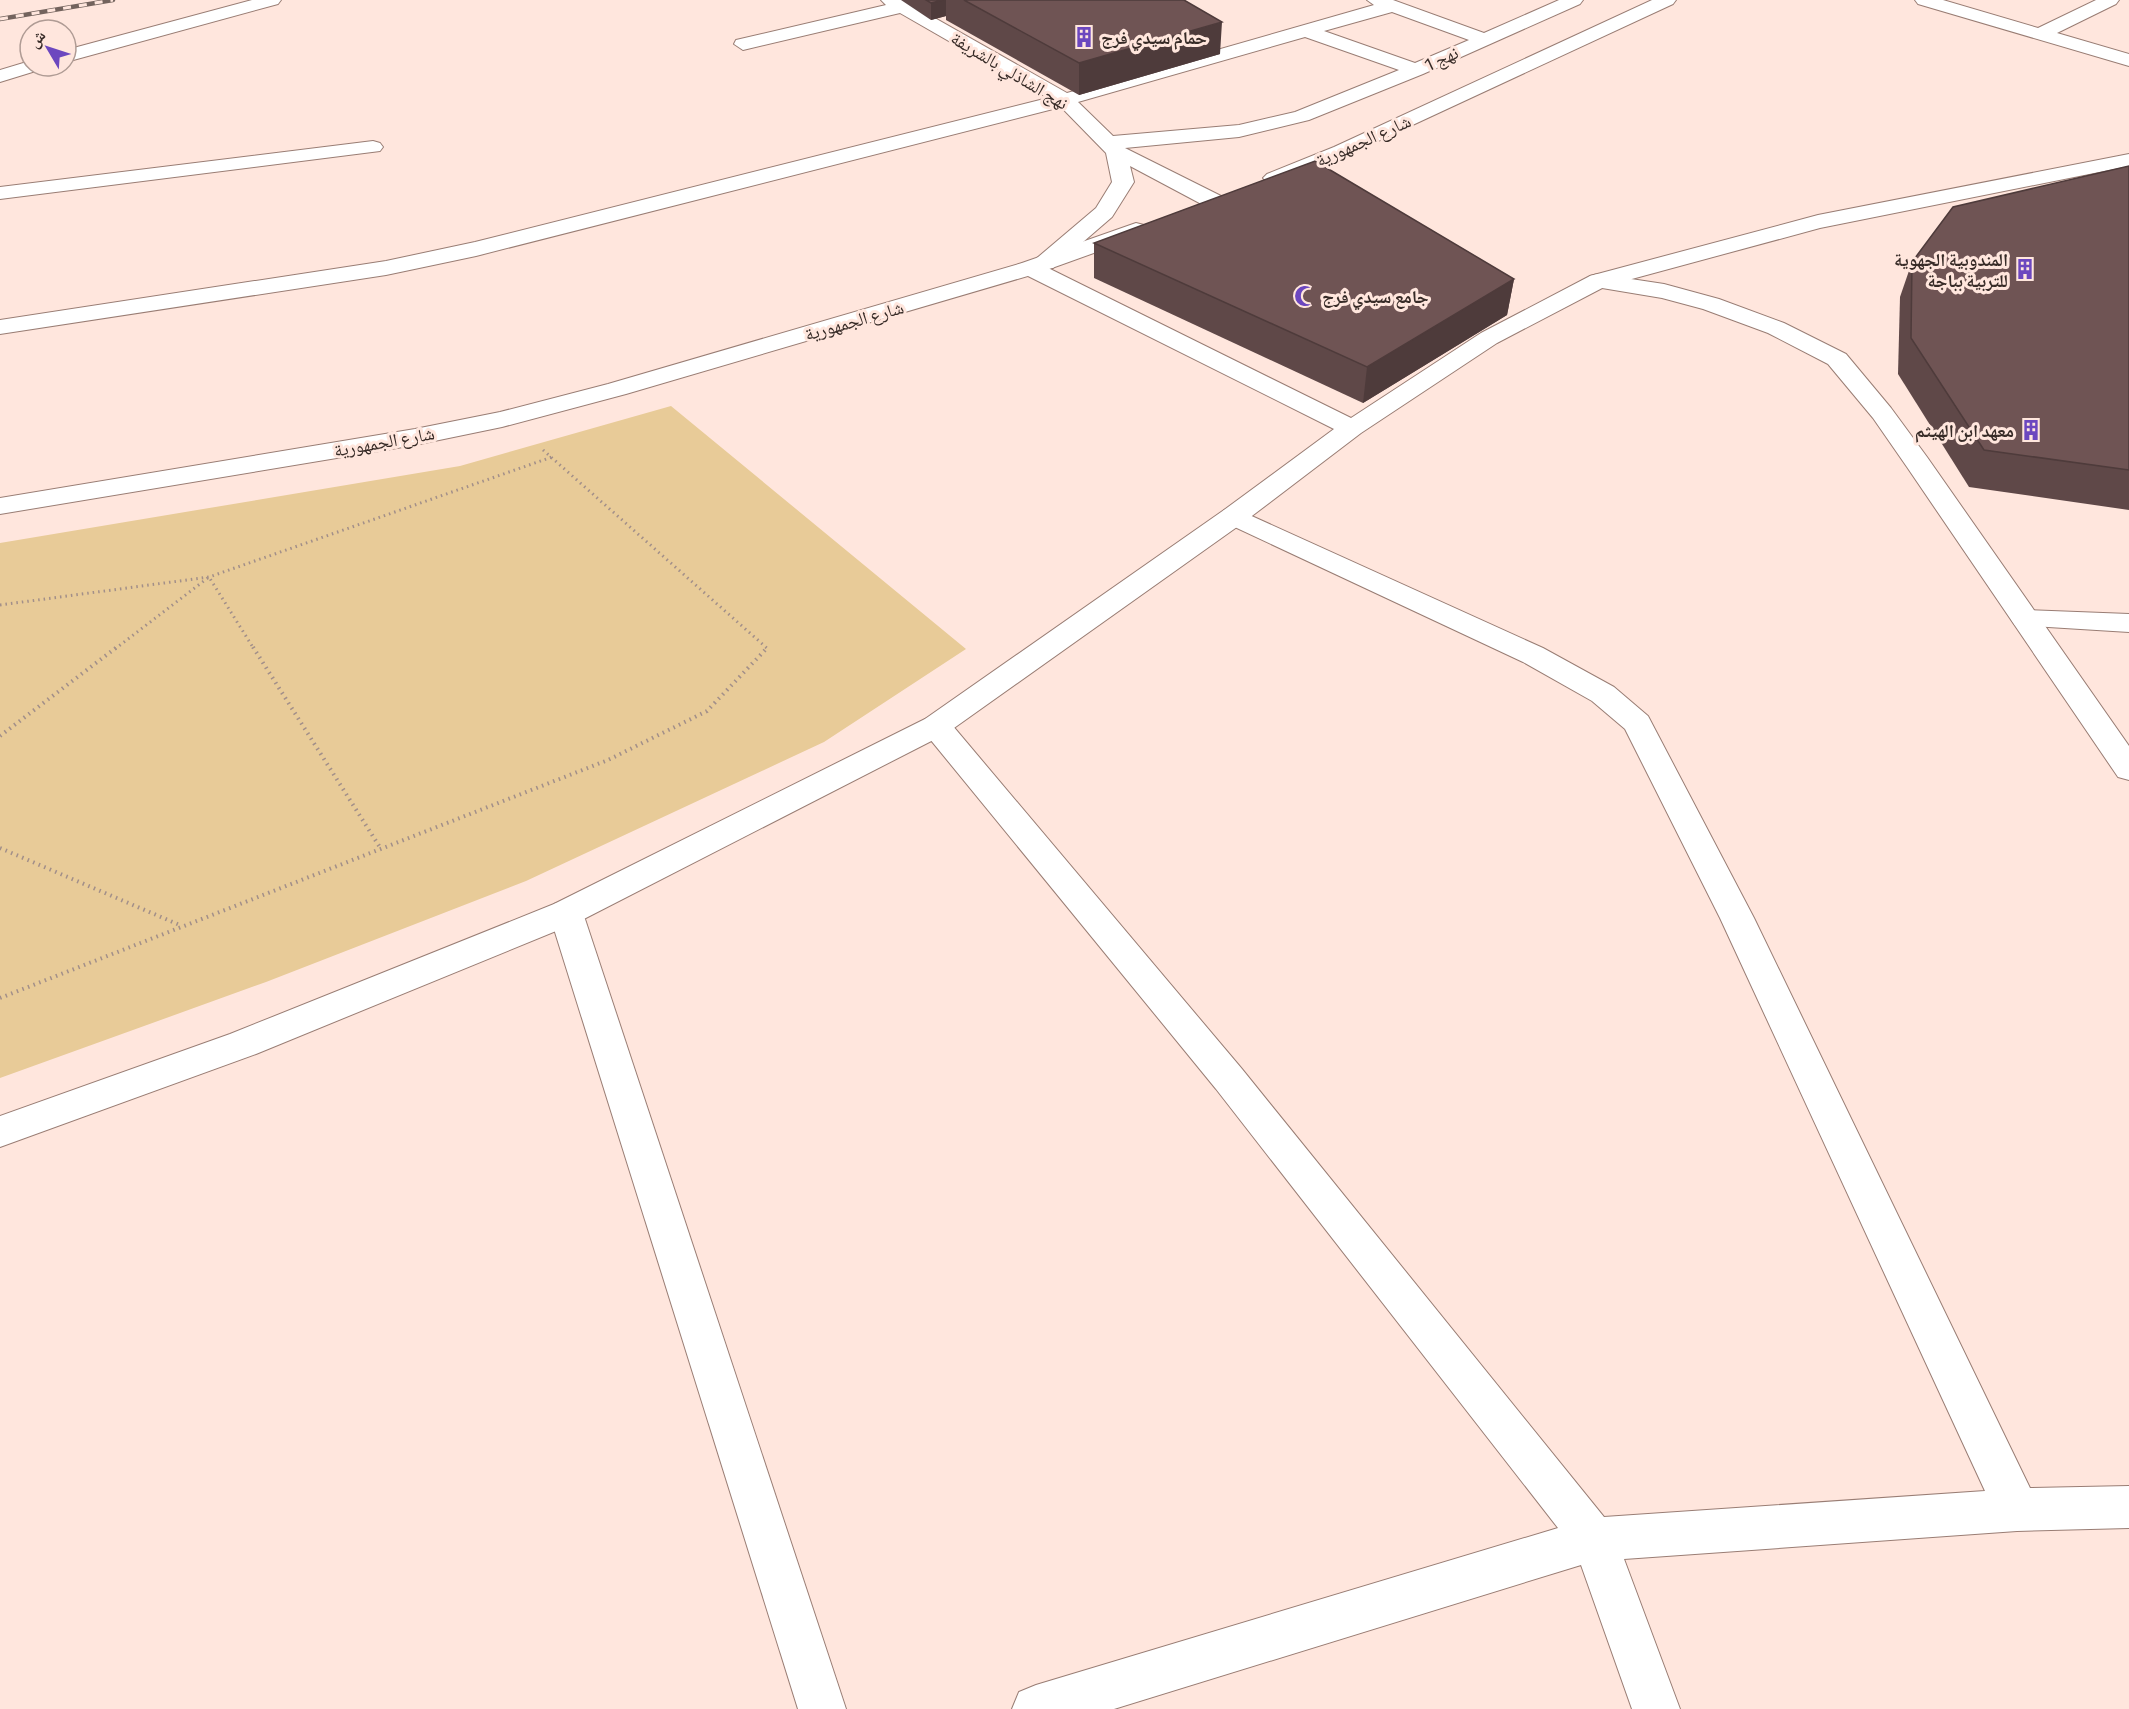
<svg xmlns="http://www.w3.org/2000/svg" width="2129" height="1709" font-family="Commissioner,'Noto Naskh Arabic',sans-serif">
	<style>
		.green { fill: #e8cb98 }
		.lines { fill: none; stroke-linecap: round; stroke-linejoin: round }
		.service-casing { stroke: #997d74; stroke-width: 2 }
		.minor-casing { stroke: #997d74; stroke-width: 2 }
		.tertiary-casing { stroke: #997d74; stroke-width: 2 }
		.secondary-casing { stroke: #997d74; stroke-width: 2 }
		.path-far1 { stroke: #a28f89; stroke-width: 3; stroke-dasharray: 1.5 4; stroke-linecap: butt }
		.path { stroke: #a28f89; stroke-width: 4; stroke-dasharray: 1.5 4.5; stroke-linecap: butt }
		.service { fill: #fff; fill-rule: evenodd }
		.minor { fill: #fff; fill-rule: evenodd }
		.tertiary { fill: #fff; fill-rule: evenodd }
		.secondary { fill: #fff; fill-rule: evenodd }
		.rail-casing { stroke: #73635d; stroke-width: 4.5 }
		.rail { stroke: #ffe6dd; stroke-width: 3; stroke-dasharray: 8; stroke-linecap: butt }
		.wall { fill: #5f4848 }
		.shaded-wall { fill: #4e3b3b }
		.building { fill: #6f5454; stroke: #4e3b3b; stroke-width: 1.5 }
		.labels { text-anchor: middle; dominant-baseline: central; stroke-width: 6; stroke-linejoin: round; paint-order: stroke }
		.far-poi-label { font-size: 18px; font-weight: bold; fill: #372b27; stroke: #ffe6dd; text-anchor: start }
		.far-street-label { font-size: 18px; fill: #372b27; stroke: #ffe6dd }
	</style>
	<rect width="100%" height="100%" fill="#ffe6dd"/>
	<path class="green" d="M 671,406 L 966,649 L 824,742 L 526,881 L 266,982 L 0,1078 L 0,543 L 460,466 Z"/>
	<g class="lines">
		<defs>
			<path id="service" d="M 2025,610 L 2129,614 L 2129,632 L 2015,625 L 2011,619 L 2015,613 Z"/>
			<g id="minor">
				<path d="M 252,0 L 281,0 L 278,4 L 66,62 L 66,50 Z"/>
				<path d="M 881,0 L 903,0 L 1067,93 L 1374,5 L 1367,0 L 1393,0 L 1484,33 L 1559,0 L 1583,0 L 1580,4 L 1423,74 L 1309,120 L 1239,137 L 1125,148 L 1223,197 L 1226,202 L 1223,207 L 1207,207 L 1130,166 L 1134,182 L 1112,217 L 1053,268 L 1037,268 L 1034,263 L 1037,258 L 1096,208 L 1112,182 L 1106,153 L 1061,107 L 476,256 L 386,275 L 0,334 L 0,320 L 386,261 L 475,242 L 1048,98 L 900,13 L 743,50 L 734,44 L 736,40 L 886,5 ZM 1392,12 L 1469,40 L 1415,63 L 1324,31 ZM 1305,37 L 1399,70 L 1295,112 L 1239,125 L 1113,136 L 1078,102 Z"/>
				<path d="M 1915,0 L 1943,0 L 2038,28 L 2096,0 L 2119,0 L 2116,4 L 2057,33 L 2129,54 L 2129,66 L 1918,4 Z"/>
				<path d="M 30,61 L 30,66 L 42,66 L 39,70 L 0,82 L 0,70 Z"/>
				<path d="M 373,141 L 380,143 L 383,147 L 380,151 L 0,199 L 0,187 Z"/>
				<path d="M 1598,274 L 1664,284 L 1719,299 L 1784,323 L 1846,354 L 1891,408 L 1927,457 L 2129,746 L 2129,780 L 2118,777 L 1907,467 L 1873,418 L 1828,364 L 1768,333 L 1703,309 L 1662,298 L 1590,286 L 1587,281 L 1590,276 Z"/>
				<path d="M 1234,508 L 1543,648 L 1614,687 L 1648,716 L 1754,918 L 2030,1488 L 2129,1486 L 2129,1528 L 2017,1531 L 1624,1559 L 1680,1709 L 1632,1709 L 1581,1565 L 1114,1709 L 1012,1709 L 1019,1692 L 1036,1685 L 1558,1528 L 1216,1089 L 925,733 L 921,726 L 925,719 L 936,716 L 947,719 L 1242,1069 L 1604,1517 L 1985,1491 L 1720,918 L 1625,729 L 1592,701 L 1523,662 L 1224,522 L 1220,516 L 1224,510 Z"/>
				<path d="M 566,901 L 578,904 L 583,913 L 846,1709 L 798,1709 L 549,913 L 554,904 Z"/>
			</g>
			<path id="tertiary" d="M 2129,154 L 2129,166 L 1820,228 L 1606,286 L 1497,343 L 1361,433 L 1244,522 L 947,733 L 578,922 L 256,1054 L 0,1147 L 0,1116 L 230,1034 L 554,904 L 925,719 L 1224,510 L 1334,429 L 1022,273 L 1019,268 L 1022,263 L 1038,263 L 1351,418 L 1481,333 L 1590,276 L 1818,215 Z"/>
			<g id="secondary">
				<path d="M 1652,0 L 1676,0 L 1673,4 L 1348,155 L 1281,182 L 1267,182 L 1263,178 L 1267,174 L 1334,147 Z"/>
				<path d="M 1136,223 L 1144,225 L 1147,230 L 1144,235 L 1038,273 L 626,394 L 502,427 L 415,445 L 0,514 L 0,498 L 415,429 L 500,412 L 608,384 L 1022,263 Z"/>
			</g>
		</defs>
		<use href="#service" class="service-casing"/>
		<use href="#minor" class="minor-casing"/>
		<use href="#tertiary" class="tertiary-casing"/>
		<use href="#secondary" class="secondary-casing"/>
		<g class="path-far1">
			<path d="M 543,450 L 768,649"/>
			<path d="M 0,605 L 209,577 L 552,457"/>
			<path d="M 115,649 L 209,577 L 254,649"/>
		</g>
		<g class="path">
			<path d="M 253,647 L 381,849"/>
			<path d="M 0,736 L 117,647"/>
			<path d="M 0,848 L 182,926"/>
			<path d="M 0,998 L 608,760 L 707,711 L 768,647"/>
		</g>
		<use href="#service" class="service"/>
		<use href="#minor" class="minor"/>
		<use href="#tertiary" class="tertiary"/>
		<use href="#secondary" class="secondary"/>
		<defs>
			<path id="rail" d="M 0,19 L 113,0"/>
		</defs>
		<use href="#rail" class="rail-casing"/>
		<use href="#rail" class="rail"/>
	</g>
	<g class="wall">
		<path d="M 901,0 L 1184,0 L 1220,54 L 1079,95 L 946,20 L 946,16 L 931,20 Z"/>
		<path d="M 2129,166 L 2129,510 L 1969,487 L 1898,374 L 1900,297 L 1912,262 Z"/>
		<path d="M 1094,243 L 1514,279 L 1507,315 L 1363,403 L 1094,278 Z"/>
	</g>
	<g class="shaded-wall">
		<path d="M 943,0 L 946,0 L 946,16 L 931,20 L 931,3 Z"/>
		<path d="M 1222,22 L 1220,54 L 1079,95 L 1079,63 Z"/>
		<path d="M 1514,279 L 1507,315 L 1363,403 L 1367,367 Z"/>
	</g>
	<g class="building">
		<path d="M 926,0 L 943,0 L 931,3 Z"/>
		<path d="M 964,0 L 1184,0 L 1222,22 L 1079,63 Z"/>
		<path d="M 1315,161 L 1514,279 L 1367,367 L 1094,243 Z"/>
		<path d="M 2129,166 L 2129,470 L 1984,450 L 1911,338 L 1912,262 L 1953,207 Z"/>
	</g>
	<defs>
		<symbol id="building-bare" viewBox="-9 -9 18 18"><path d="M-4-6H4V6H1V3H-1V6H-4ZM-2.5-4.3h1.7v1.8h-1.7ZM.8-4.3h1.7v1.8H.8ZM-2.5-1h1.7V.8h-1.7ZM.8-1h1.7V.8H.8Z" fill="#6c47bf" stroke="#ffe6dd" stroke-width="2.5" paint-order="stroke"/></symbol>
		<symbol id="mosque-bare" viewBox="-9 -9 18 18"><path d="M3.5-4.9A6 6 0 1 0 3.5 4.9A5 5 0 1 1 3.5-4.9Z" fill="#6c47bf" stroke="#ffe6dd" stroke-width="2.5" paint-order="stroke"/></symbol>
	</defs>
	<g fill-rule="evenodd">
		<use href="#building-bare" x="1069" y="22" width="30" height="30"/>
		<use href="#building-bare" x="2010" y="254" width="30" height="30"/>
		<use href="#mosque-bare" x="1290" y="281" width="30" height="30"/>
		<use href="#building-bare" x="2016" y="415" width="30" height="30"/>
	</g>
	<g class="labels">
		<g class="far-poi-label">
			<text x="1101" y="37">حمام سيدي فرج</text>
			<text x="2008" y="259" text-anchor="end">المندوبية الجهوية<tspan x="2008" dy="21">للتربية بباجة</tspan></text>
			<text x="1322" y="296">جامع سيدي فرج</text>
			<text x="2014" y="430" text-anchor="end">معهد ابن الهيثم</text>
		</g>
		<g class="far-street-label">
			<text transform="translate(1441 58) rotate(-25)">نهج 1</text>
			<text transform="translate(1010 70) rotate(31)">نهج الشاذلي بالشريفة</text>
			<text transform="translate(1363 140) rotate(-24)">شارع الجمهورية</text>
			<text transform="translate(854 320) rotate(-16)">شارع الجمهورية</text>
			<text transform="translate(384 441) rotate(-10)">شارع الجمهورية</text>
		</g>
	</g>
	<g transform="translate(48 48) rotate(309)"><circle r="28" fill="#ffe6dd" stroke="#af9b94" stroke-width="1.5"/>
	<path d="M0-4.5L10 22L0 15L-10 22Z" fill="#6c47bf"/>
	<text y="-9" font-size="16" font-weight="bold" text-anchor="middle" fill="#372b27">ش</text>
	</g>
</svg>
